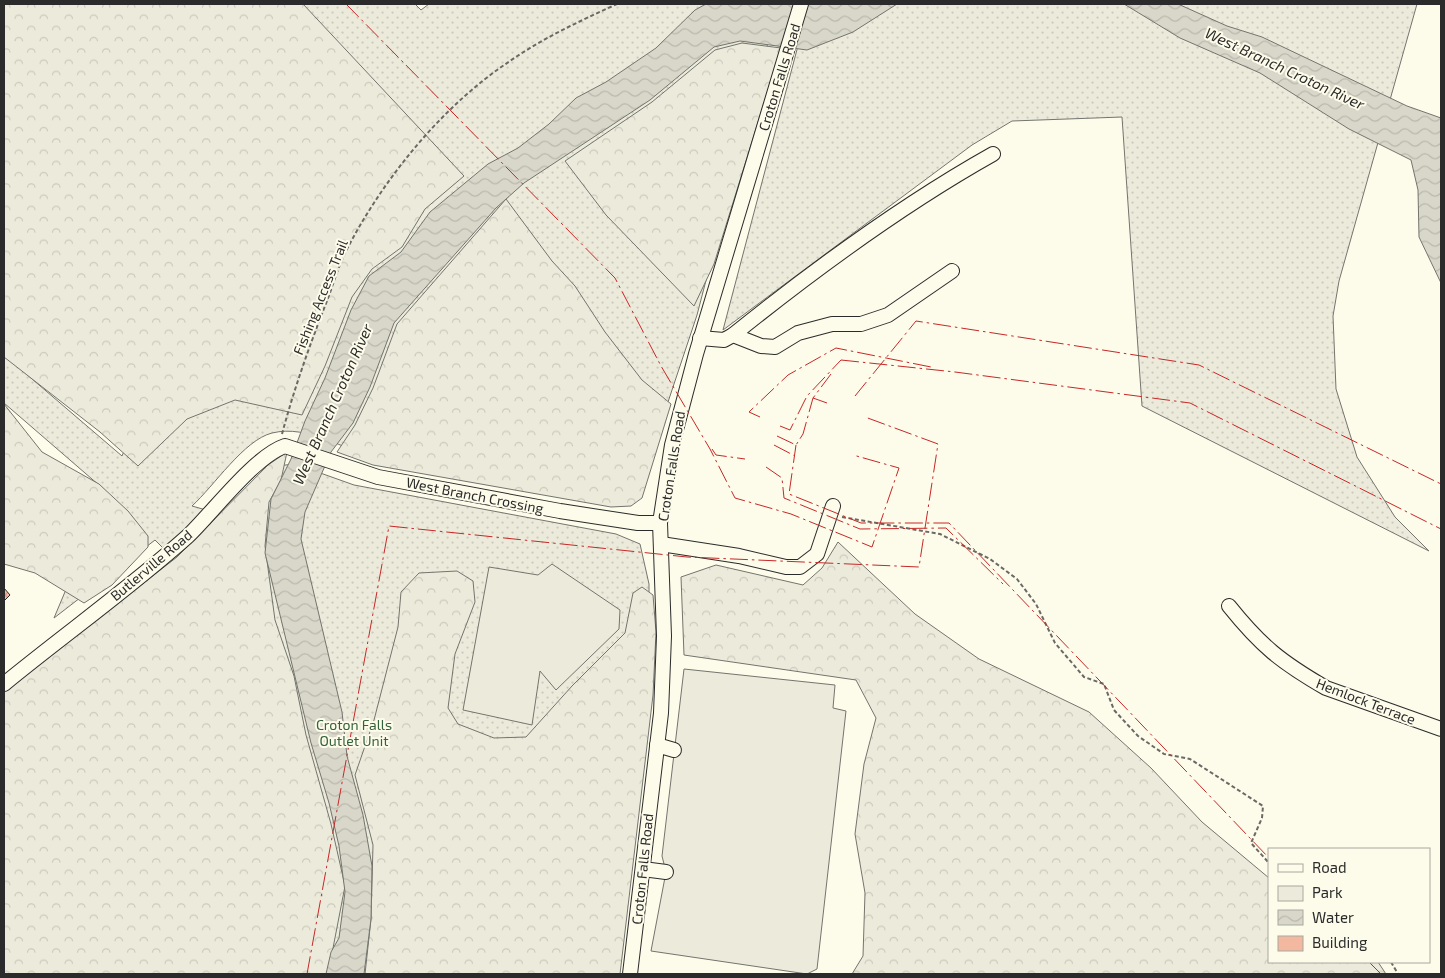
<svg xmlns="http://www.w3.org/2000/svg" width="1445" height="978" font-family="'Exo 2',sans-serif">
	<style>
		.green { fill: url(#green-dots); stroke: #74746e }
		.forest { fill: url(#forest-crowns); stroke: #74746e }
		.pitch { fill: #ecebdb; stroke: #74746e }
		.parking { fill: #eceadb; stroke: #74746e }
		.water { fill: url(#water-waves); stroke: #74746e }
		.building { fill: url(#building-cross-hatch); stroke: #2b2b2b }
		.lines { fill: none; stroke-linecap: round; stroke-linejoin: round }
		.minor-casing { stroke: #2b2b2b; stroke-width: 16 }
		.path { stroke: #6a6964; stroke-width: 2; stroke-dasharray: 4 2.5; stroke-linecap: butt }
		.minor { stroke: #fdfbea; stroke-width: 14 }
		.power { stroke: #c62828; stroke-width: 1; stroke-dasharray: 18 4 2.5 4; stroke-linecap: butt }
		.labels { text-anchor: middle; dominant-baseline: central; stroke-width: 4; stroke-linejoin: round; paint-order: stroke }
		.street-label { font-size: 14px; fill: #2b2b2b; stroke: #fdfbea }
		.park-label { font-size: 14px; fill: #34623c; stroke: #fdfbea }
		.water-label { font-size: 15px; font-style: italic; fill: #2b2b2b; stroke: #fdfbea }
	</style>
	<defs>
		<pattern id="green-dots" width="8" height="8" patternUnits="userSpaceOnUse" patternTransform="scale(1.25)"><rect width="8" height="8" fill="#ecebdb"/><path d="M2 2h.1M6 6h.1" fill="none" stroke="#cbcabc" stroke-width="1.8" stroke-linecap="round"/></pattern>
		<pattern id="forest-crowns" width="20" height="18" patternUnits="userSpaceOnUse" patternTransform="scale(1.25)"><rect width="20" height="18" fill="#ecebdb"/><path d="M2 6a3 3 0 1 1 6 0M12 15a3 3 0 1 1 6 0" fill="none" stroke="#cbcabc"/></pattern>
		<pattern id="water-waves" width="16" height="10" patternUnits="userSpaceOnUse" patternTransform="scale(1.25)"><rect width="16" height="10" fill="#d8d7c9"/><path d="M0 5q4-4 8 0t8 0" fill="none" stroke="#bab9ad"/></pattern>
		<pattern id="building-cross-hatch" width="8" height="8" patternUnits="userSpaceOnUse" patternTransform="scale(1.25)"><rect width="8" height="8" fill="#f2b8a0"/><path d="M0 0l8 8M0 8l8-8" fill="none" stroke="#d09e8a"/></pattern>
	</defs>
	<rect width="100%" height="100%" fill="#fdfbea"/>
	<g class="green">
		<path d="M 295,4 L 415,4 L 421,10 L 429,4 L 778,4 L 697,315 L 636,498 C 550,484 464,472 378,457 C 343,451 309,424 272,433 C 244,440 214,486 192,506 L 227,516 L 276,466 L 295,464 L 354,485 L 616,534 L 640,544 L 649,584 L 649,658 L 611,974 L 4,974 L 175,560 L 155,540 L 54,618 L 107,492 L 4,403 L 4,355 L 122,456 L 226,208 Z"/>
		<path d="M 809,4 L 1417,4 L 1339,281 L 1333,316 L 1336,389 L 1357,457 L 1395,517 L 1429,551 L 1142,406 L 1122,117 L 1012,121 L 972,145 L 723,330 Z"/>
	</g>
	<g class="forest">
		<path d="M 4,4 L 303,4 L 464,176 L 425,209 L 402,247 L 372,269 L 352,297 L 325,366 L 302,415 L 235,400 L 187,419 L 138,466 L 100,432 L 4,357 Z"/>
		<path d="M 742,43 L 781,48 L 714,264 L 694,306 L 606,215 L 565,161 L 652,102 L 715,50 Z"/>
		<path d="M 506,199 L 552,261 L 575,286 L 605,332 L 642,380 L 671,404 L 642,498 L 631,506 L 611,507 L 373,465 L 337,452 L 355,425 L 373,388 L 397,324 Z"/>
		<path d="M 4,404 L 42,452 L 99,484 L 128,511 L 148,536 L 148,547 L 112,585 L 84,603 L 35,573 L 4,564 Z"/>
		<path d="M 287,452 L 281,480 L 269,502 L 265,546 L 275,620 L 294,676 L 306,735 L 331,824 L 345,886 L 328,974 L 4,974 L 4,691 L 177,557 L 268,465 Z"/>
		<path d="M 838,542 L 915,614 L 979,659 L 1089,712 L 1151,768 L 1202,822 L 1269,878 L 1269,962 L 1378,962 L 1386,974 L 852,974 L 863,956 L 865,893 L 855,834 L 864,764 L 876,718 L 856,680 L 684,655 L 681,577 L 716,565 L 803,585 L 822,568 Z"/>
		<path d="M 457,571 L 473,581 L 475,602 L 455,654 L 448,708 L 458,724 L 494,738 L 526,737 L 572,686 L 625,633 L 633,593 L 642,587 L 653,595 L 656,632 L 653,695 L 620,974 L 365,974 L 371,919 L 373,845 L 355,775 L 374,720 L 398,627 L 401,592 L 419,573 Z"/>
	</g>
	<path class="pitch" d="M 552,564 L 620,610 L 619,629 L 556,690 L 540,671 L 532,725 L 463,710 L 489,567 L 538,575 Z"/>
	<path class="parking" d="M 684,669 L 835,685 L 833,708 L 846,711 L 817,969 L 807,974 L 651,951 L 666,872 L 662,856 Z"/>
	<g class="water">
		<path d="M 706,4 L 897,4 L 853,32 L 807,50 L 740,41 L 714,47 L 650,100 L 524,183 L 496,208 L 394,323 L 370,387 L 353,423 L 331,452 L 305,512 L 301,539 L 342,712 L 347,756 L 363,815 L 372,866 L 371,919 L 364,974 L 326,974 L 331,952 L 339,938 L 345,892 L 339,846 L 329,803 L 311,743 L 265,553 L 271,499 L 291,459 L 305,421 L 325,378 L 351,310 L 369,276 L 401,252 L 430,212 L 488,164 L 518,148 L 549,124 L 576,98 L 606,82 L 656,48 L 695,10 Z"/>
		<path d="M 1124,4 L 1178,4 L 1227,26 L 1262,37 L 1407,106 L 1441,118 L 1441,283 L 1419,237 L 1418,190 L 1411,160 L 1349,129 L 1260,73 L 1180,38 Z"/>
	</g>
	<path class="building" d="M 4,588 L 10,595 L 4,601 Z"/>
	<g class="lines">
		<defs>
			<g id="minor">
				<path d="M 733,335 L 761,346 L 775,347 L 798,333 L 832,324 L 861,324 L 888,315 L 952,271"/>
				<path d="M 700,338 L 724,340 L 733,335 C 815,269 902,205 993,154"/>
				<path d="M 661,544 L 739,556 L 786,567 L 800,567 L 817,554 L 833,506"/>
				<path d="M 1229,606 C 1261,646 1281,662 1326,688 L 1441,729"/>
				<path d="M 4,684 C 65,634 130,588 188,536 C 213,512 255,456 285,446 L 378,477 L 560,511 L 638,523 L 660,523"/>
				<path d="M 657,745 L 674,750"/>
				<path d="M 643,869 L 666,872"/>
				<path d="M 630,974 L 661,713 L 664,636 L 660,523 L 672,445 L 696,354 L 801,4"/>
			</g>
		</defs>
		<use href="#minor" class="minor-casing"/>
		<g class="path">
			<path d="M 282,434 C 294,389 310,344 327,301 C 333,285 338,267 346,251 C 383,179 442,106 510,61 C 543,38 580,21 617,4"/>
			<path d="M 842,517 L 940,534 L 990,559 L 1017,579 L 1036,604 L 1055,643 L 1084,677 L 1104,684 L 1114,710 L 1138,736 L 1164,754 L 1190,759 L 1263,806 L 1262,818 L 1251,843 L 1269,863"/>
			<path d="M 1391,962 L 1398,974"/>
		</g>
		<use href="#minor" class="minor"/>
		<g class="power">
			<path d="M 346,4 L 615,278 L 661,366 L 710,449 L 735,498 L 791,514 L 872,547 L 899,468 L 853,455"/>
			<path d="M 841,360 L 955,372 L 1190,403 L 1441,529"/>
			<path d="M 855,396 L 916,321 L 1199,365 L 1441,484"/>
			<path d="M 827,403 L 813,398 L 831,374"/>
			<path d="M 760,417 L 749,412 L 788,375 L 836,348 L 931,367"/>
			<path d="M 780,426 L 790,430 L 807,396 L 841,360"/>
			<path d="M 777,436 L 796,445 L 803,434 L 813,398"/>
			<path d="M 774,445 L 795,456"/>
			<path d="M 796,445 L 789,494 L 861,523 L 949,523 L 1269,858"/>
			<path d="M 712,449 L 716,455 L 745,459"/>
			<path d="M 766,467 L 782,478 L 784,498 L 860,529 L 946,528 L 1003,584"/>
			<path d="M 1369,962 L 1381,974"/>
			<path d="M 307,974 L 389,526 L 687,557 L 919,567 L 938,444 L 865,417"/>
		</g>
	</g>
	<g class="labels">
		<g class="street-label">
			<text transform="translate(779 77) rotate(-73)">Croton Falls Road</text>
			<text transform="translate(320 297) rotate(-68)">Fishing Access Trail</text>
			<text transform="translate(671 466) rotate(-81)">Croton Falls Road</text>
			<text transform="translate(475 495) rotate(11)">West Branch Crossing</text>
			<text transform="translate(151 565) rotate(-40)">Butlerville Road</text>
			<text transform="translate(1366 701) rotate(21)">Hemlock Terrace</text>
			<text transform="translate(642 869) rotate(-84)">Croton Falls Road</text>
		</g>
		<g class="park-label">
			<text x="354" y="724">Croton Falls<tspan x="354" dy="16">Outlet Unit</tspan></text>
		</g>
		<g class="water-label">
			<text transform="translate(1285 68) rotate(25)">West Branch Croton River</text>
			<text transform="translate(332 404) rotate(-66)">West Branch Croton River</text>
		</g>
	</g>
	<rect width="1445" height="978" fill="none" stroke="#2b2b2b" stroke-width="10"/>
	<rect x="1268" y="848" width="162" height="115" fill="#fdfbea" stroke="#a9a89e"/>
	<rect x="1278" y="864" width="25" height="8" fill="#fdfbea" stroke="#a9a89e"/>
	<text x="1312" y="873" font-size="15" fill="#2b2b2b">Road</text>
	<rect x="1278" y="886" width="25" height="15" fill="#ecebdb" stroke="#a9a89e"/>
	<text x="1312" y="898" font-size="15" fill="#2b2b2b">Park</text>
	<rect x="1278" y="910" width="25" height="15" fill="url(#water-waves)" stroke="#a9a89e"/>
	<text x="1312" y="923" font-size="15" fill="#2b2b2b">Water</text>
	<rect x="1278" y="936" width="25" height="15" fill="#f2b8a0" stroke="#a9a89e"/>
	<text x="1312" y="948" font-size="15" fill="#2b2b2b">Building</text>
</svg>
